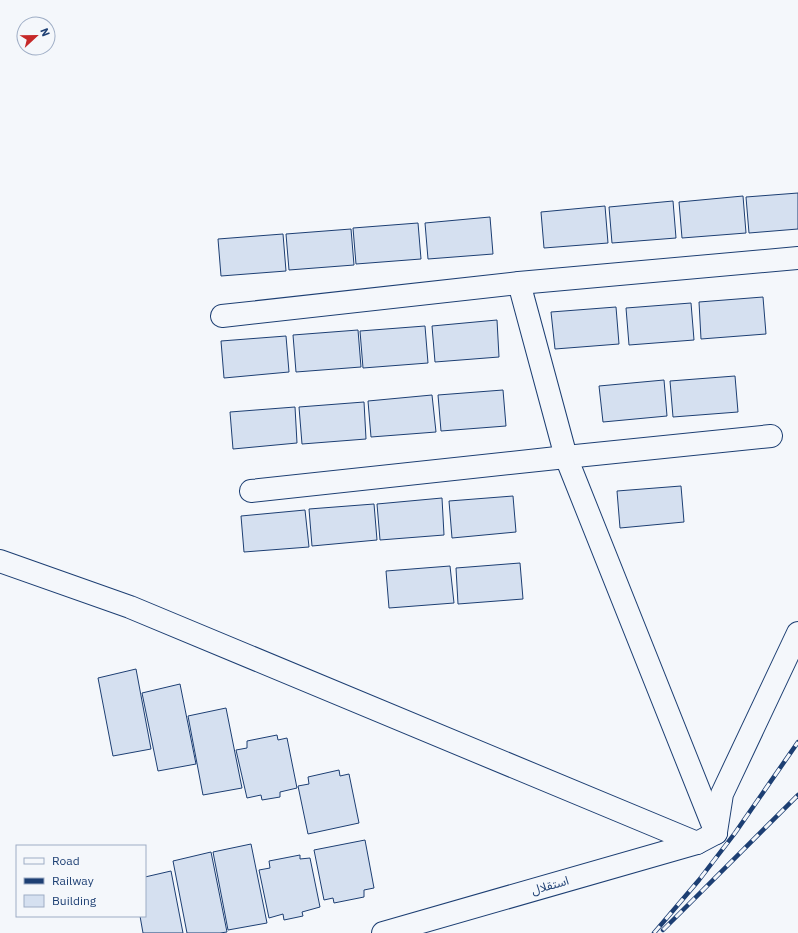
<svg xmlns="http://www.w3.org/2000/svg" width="798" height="933" font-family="'IBM Plex Sans','Noto Sans Arabic',sans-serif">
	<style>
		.building { fill: #d5e0f0; stroke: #1d3f73 }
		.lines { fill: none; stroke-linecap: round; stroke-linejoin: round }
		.minor-casing { stroke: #1d3f73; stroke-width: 24 }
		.tertiary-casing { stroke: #1d3f73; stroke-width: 24 }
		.minor { stroke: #f4f7fb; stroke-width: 22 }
		.tertiary { stroke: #f4f7fb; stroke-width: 22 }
		.rail-casing { stroke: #1d3f73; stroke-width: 4.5 }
		.rail { stroke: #f4f7fb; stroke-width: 3; stroke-dasharray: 9; stroke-linecap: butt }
		.labels { text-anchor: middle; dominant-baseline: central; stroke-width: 3; stroke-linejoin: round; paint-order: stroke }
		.street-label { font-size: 12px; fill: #1d3f73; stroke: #f4f7fb }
	</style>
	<rect width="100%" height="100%" fill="#f4f7fb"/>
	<g class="building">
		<path d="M 798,193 L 798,229 L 749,233 L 746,197 Z"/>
		<path d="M 743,196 L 746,233 L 682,238 L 679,202 Z"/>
		<path d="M 673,201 L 676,238 L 612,243 L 609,207 Z"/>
		<path d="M 605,206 L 608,243 L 544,248 L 541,212 Z"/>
		<path d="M 490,217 L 493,254 L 428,259 L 425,223 Z"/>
		<path d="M 418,223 L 421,259 L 356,264 L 353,228 Z"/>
		<path d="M 351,229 L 354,265 L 289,270 L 286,234 Z"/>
		<path d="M 283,234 L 286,271 L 221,276 L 218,239 Z"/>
		<path d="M 763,297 L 766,334 L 701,339 L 699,302 Z"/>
		<path d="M 691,303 L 694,340 L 629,345 L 626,308 Z"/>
		<path d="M 616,307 L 619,344 L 555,349 L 551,312 Z"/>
		<path d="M 497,320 L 499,357 L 435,362 L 432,326 Z"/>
		<path d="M 425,326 L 428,363 L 363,368 L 360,331 Z"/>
		<path d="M 358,330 L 361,367 L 296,372 L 293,335 Z"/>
		<path d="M 286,336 L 289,372 L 224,378 L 221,341 Z"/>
		<path d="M 735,376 L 738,412 L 673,417 L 670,381 Z"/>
		<path d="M 664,380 L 667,416 L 603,422 L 599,386 Z"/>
		<path d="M 503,390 L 506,426 L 441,431 L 438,395 Z"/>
		<path d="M 432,395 L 436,432 L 371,437 L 368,401 Z"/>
		<path d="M 364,402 L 366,439 L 302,444 L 299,407 Z"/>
		<path d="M 295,407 L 297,443 L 233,449 L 230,412 Z"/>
		<path d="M 681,486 L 684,522 L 620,528 L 617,491 Z"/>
		<path d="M 513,496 L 516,532 L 452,538 L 449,501 Z"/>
		<path d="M 442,498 L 444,535 L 380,540 L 377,504 Z"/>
		<path d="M 374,504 L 377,540 L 312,546 L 309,509 Z"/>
		<path d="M 305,510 L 309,547 L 244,552 L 241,516 Z"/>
		<path d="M 520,563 L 523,599 L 458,604 L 456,568 Z"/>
		<path d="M 450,566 L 454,603 L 389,608 L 386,571 Z"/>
		<path d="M 136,669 L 151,749 L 113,756 L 98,678 Z"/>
		<path d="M 180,684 L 196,764 L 158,771 L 142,693 Z"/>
		<path d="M 226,708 L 242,788 L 203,795 L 188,716 Z"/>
		<path d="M 277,735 L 278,740 L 287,738 L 297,788 L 280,792 L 280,797 L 262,800 L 261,795 L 247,798 L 236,750 L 247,748 L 247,741 Z"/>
		<path d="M 339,770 L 340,776 L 349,774 L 359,823 L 308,834 L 298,786 L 309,784 L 308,777 Z"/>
		<path d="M 365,840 L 374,888 L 364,890 L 364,897 L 334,903 L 333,898 L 324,900 L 314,850 Z"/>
		<path d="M 251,844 L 267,923 L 228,930 L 213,852 Z"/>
		<path d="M 211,852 L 227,932 L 220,933 L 187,933 L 173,861 Z"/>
		<path d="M 300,855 L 300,859 L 310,858 L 320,907 L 302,912 L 303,916 L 284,920 L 283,914 L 269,918 L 259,870 L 270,868 L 269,861 Z"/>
		<path d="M 171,871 L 183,933 L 143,933 L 140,916 L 145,916 L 145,877 Z"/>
	</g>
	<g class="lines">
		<defs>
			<g id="minor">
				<path d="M 519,283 L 566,457 L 716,833"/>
				<path d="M 222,316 L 519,283 L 798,258"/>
				<path d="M 251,491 L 566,457 L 771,436"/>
				<path d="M 0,561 L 130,607 L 697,843"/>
				<path d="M 716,832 L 722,794 L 798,633"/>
			</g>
			<path id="tertiary" d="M 383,933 L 697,843 L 716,833"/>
		</defs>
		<use href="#minor" class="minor-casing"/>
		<use href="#tertiary" class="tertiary-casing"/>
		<use href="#minor" class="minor"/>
		<use href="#tertiary" class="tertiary"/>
		<defs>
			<g id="rail">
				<path d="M 663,930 L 798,795"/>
				<path d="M 654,933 L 699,880 L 735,833 L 798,742"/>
			</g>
		</defs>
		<use href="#rail" class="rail-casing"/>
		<use href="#rail" class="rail"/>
	</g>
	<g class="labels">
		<g class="street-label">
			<text transform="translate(550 885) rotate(-16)">استقلال</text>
		</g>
	</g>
	<rect x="16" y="845" width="130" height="72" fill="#f4f7fb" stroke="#9eadc5"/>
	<rect x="24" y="858" width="20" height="6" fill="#f4f7fb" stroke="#9eadc5"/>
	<text x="52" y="865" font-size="12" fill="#1d3f73">Road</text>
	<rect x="24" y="878" width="20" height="6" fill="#1d3f73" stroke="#9eadc5"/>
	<text x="52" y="885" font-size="12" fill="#1d3f73">Railway</text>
	<rect x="24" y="895" width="20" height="12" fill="#d5e0f0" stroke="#9eadc5"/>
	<text x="52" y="905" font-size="12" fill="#1d3f73">Building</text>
	<g transform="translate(36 36) rotate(68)"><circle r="19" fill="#f4f7fb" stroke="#9eadc5"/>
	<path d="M0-3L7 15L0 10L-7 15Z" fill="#c62828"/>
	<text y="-6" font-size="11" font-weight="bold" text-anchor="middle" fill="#1d3f73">N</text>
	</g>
</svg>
